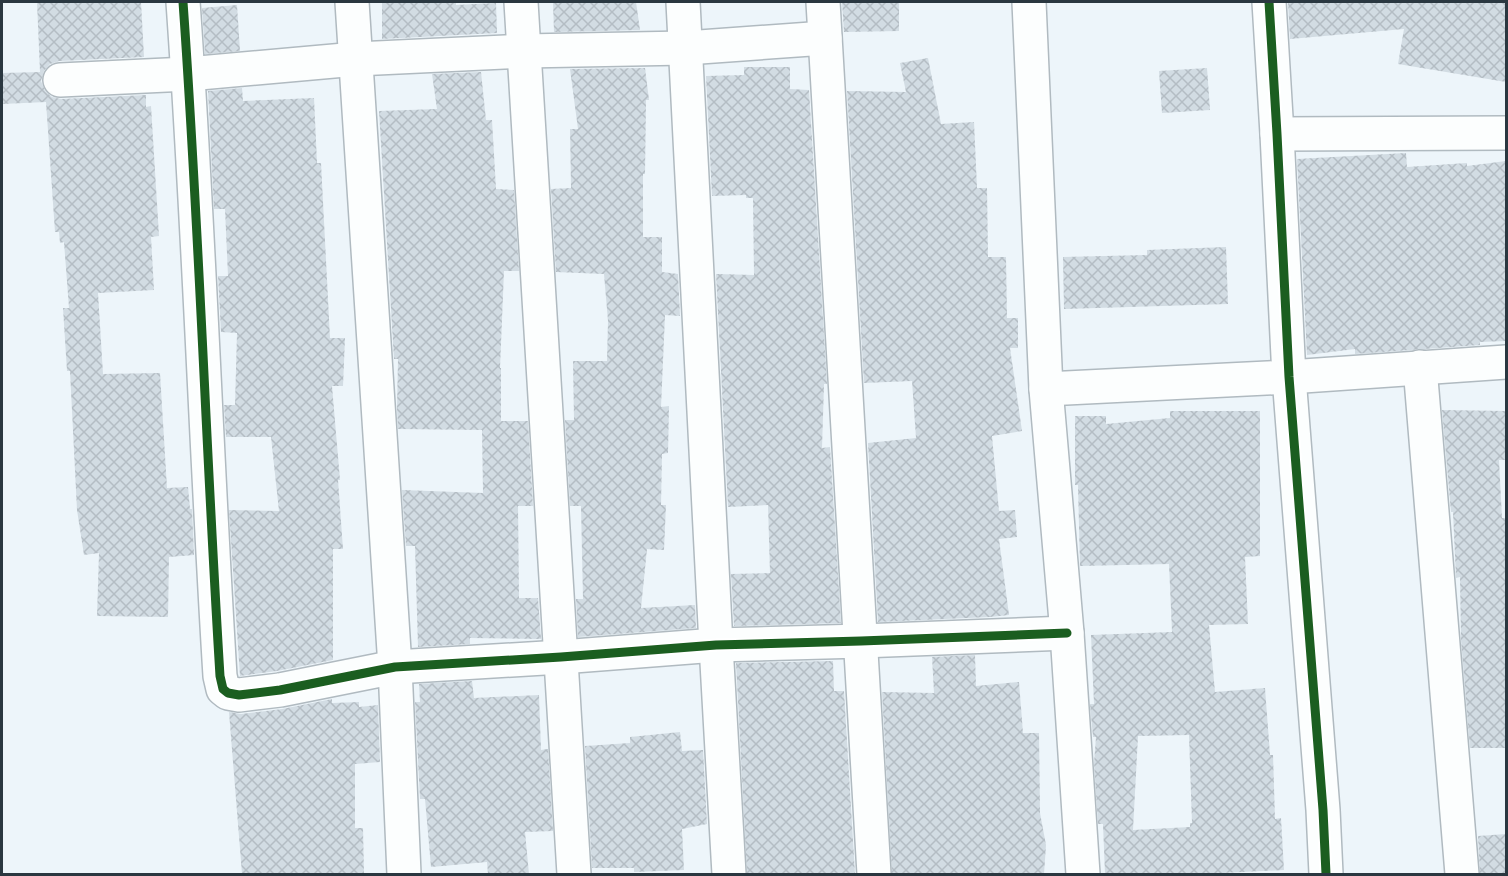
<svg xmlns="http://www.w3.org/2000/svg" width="1508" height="876" font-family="'Open Sans',sans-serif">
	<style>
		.building { fill: url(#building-cross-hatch); fill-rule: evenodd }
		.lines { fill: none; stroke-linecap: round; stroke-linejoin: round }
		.minor-casing { stroke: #b0bac0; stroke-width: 36 }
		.minor { stroke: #fcfefe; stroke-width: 33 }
		.cycleway-casing { stroke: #fff; stroke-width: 13 }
		.cycleway { stroke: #1b5e20; stroke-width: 9 }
	</style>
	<defs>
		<pattern id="building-cross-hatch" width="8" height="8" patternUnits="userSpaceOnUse" patternTransform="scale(1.5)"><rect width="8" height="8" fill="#d2dce3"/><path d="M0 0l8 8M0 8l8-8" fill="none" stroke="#b4bdc4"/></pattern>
	</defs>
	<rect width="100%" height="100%" fill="#edf5fa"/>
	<g class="building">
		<path d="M 37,2 L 141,2 L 144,57 L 59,61 L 50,64 L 44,71 L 41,81 L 45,91 L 52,97 L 61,99 L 146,95 L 146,107 L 151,106 L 159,236 L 151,237 L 154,290 L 98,293 L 103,374 L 160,373 L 167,488 L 188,487 L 190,509 L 192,509 L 194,555 L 169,557 L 168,617 L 97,616 L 99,553 L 84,555 L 77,510 L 70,371 L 67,371 L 63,308 L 69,308 L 64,242 L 60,243 L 59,232 L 55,232 L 46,102 L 2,104 L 2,73 L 40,72 Z"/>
		<path d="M 382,2 L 456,2 L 456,5 L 496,3 L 497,33 L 382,39 Z"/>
		<path d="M 553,2 L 636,2 L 640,30 L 554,32 Z"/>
		<path d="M 842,2 L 899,2 L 899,31 L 844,32 Z"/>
		<path d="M 1288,2 L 1506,2 L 1506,82 L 1398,64 L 1404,29 L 1290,39 Z"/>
		<path d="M 237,5 L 240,51 L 205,54 L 202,8 Z"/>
		<path d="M 928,58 L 941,124 L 974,122 L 977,188 L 987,188 L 988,257 L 1006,257 L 1007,318 L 1018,318 L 1018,348 L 1010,348 L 1022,431 L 992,436 L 999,511 L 1015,510 L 1017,537 L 999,539 L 1009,615 L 990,617 L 878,622 L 868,443 L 916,438 L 912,381 L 864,383 L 847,91 L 906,92 L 900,63 Z"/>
		<path d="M 744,67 L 790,67 L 790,89 L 809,90 L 827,384 L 824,384 L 822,448 L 830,447 L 841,623 L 734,626 L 731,574 L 770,573 L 768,505 L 728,507 L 716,274 L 754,275 L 753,198 L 746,198 L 746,195 L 712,196 L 706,76 L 744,75 Z"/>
		<path d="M 645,68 L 649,100 L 646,100 L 645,174 L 643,174 L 643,237 L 662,237 L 662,272 L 678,274 L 680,316 L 665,315 L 661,407 L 669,406 L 668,453 L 662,454 L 661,505 L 666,505 L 664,550 L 647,549 L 641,608 L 695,605 L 696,628 L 578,637 L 576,599 L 583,599 L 581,506 L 570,506 L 565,420 L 574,420 L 573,361 L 607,361 L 608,321 L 604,274 L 556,272 L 551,189 L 571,188 L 570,129 L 578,129 L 570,69 Z"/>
		<path d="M 1207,68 L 1210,110 L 1162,113 L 1159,71 Z"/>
		<path d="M 481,72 L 486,120 L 492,120 L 496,189 L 514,190 L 519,271 L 504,271 L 500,368 L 501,368 L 501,421 L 528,421 L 533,506 L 518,506 L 519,598 L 538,598 L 541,639 L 470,638 L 470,644 L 418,647 L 415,546 L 406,546 L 402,490 L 483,493 L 482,430 L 398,429 L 397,409 L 398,359 L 394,359 L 379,111 L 437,109 L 432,74 Z"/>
		<path d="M 242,88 L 243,101 L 314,98 L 317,163 L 321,163 L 330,338 L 345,338 L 343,386 L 332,386 L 340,480 L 338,480 L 343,549 L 333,549 L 333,660 L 277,671 L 240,676 L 229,510 L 279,511 L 271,437 L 226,437 L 224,405 L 235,405 L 237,333 L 221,332 L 218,276 L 228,276 L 225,209 L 214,209 L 208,91 Z"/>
		<path d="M 1406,153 L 1407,167 L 1467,163 L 1467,166 L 1506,161 L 1506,341 L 1480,342 L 1480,345 L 1355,354 L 1355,349 L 1307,355 L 1297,159 Z"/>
		<path d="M 1226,247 L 1228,304 L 1064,309 L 1063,257 L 1147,255 L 1147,250 Z"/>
		<path d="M 1442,410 L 1506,411 L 1506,460 L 1499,460 L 1502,518 L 1506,518 L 1506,748 L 1470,748 L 1461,640 L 1460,577 L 1456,578 L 1453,512 L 1451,512 Z"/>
		<path d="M 1170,411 L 1260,411 L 1260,556 L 1245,557 L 1248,624 L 1209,625 L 1215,692 L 1265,688 L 1270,755 L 1273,755 L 1275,819 L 1281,818 L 1284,870 L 1203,874 L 1105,874 L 1103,824 L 1098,824 L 1094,763 L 1096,737 L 1093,737 L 1090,704 L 1094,704 L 1091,635 L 1172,632 L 1169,564 L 1080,566 L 1078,485 L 1075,485 L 1075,416 L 1106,416 L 1106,424 L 1170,418 ZM 1189,735 L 1192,823 L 1190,823 L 1190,827 L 1133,830 L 1138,736 Z"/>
		<path d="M 975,655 L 976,686 L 1019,682 L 1023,733 L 1039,733 L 1040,813 L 1046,845 L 1044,874 L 892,874 L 882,692 L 934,693 L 932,657 Z"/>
		<path d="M 833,661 L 834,691 L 844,691 L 855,874 L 747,874 L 736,663 Z"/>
		<path d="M 472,681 L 474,698 L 539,695 L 541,750 L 548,749 L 553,831 L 525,832 L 529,874 L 488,874 L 487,862 L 431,867 L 425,799 L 420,799 L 415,702 L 420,702 L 419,684 Z"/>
		<path d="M 332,699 L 332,703 L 359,702 L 359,707 L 378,705 L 380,762 L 355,764 L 355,828 L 363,828 L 364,874 L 242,874 L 229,712 L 241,714 L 282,709 Z"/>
		<path d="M 680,732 L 682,751 L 703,750 L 707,824 L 682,829 L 684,870 L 634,872 L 634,868 L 592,868 L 585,746 L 630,743 L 630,737 Z"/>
		<path d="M 1506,834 L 1506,874 L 1480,874 L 1478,836 Z"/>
	</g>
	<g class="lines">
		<defs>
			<g id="minor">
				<path d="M 183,2 C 199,226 206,451 220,676 L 223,689 L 228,693 L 239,695 L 280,690 L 395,667 L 561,657 L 716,645 L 861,641 L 1067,633"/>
				<path d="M 352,2 L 395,667 L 404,874"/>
				<path d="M 521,2 L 574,874"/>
				<path d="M 683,2 L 716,645 L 729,874"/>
				<path d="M 823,2 L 874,874"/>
				<path d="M 1029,2 L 1046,389 L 1067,633 L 1083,874"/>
				<path d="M 1269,2 L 1277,134 L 1289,377 L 1323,810 L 1326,874"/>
				<path d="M 60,80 L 188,74 L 356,59 L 524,51 L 686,48 L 825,38"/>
				<path d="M 1277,134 L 1506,133"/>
				<path d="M 1420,367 L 1462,874"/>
				<path d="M 1046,389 L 1289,377 L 1506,362"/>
			</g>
		</defs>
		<use href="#minor" class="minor-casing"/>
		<use href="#minor" class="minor"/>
		<defs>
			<g id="cycleway">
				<path d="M 183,2 C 199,226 206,451 220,676 L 223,689 L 228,693 L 239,695 L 280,690 L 395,667 L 561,657 L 716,645 L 861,641 L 1067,633"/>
				<path d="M 1269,2 L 1277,134 L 1289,377 L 1323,810 L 1326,874"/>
			</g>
		</defs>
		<use href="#cycleway" class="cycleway-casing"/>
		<use href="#cycleway" class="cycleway"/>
	</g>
	<rect width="1508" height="876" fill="none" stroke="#2a3740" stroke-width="6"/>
</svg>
